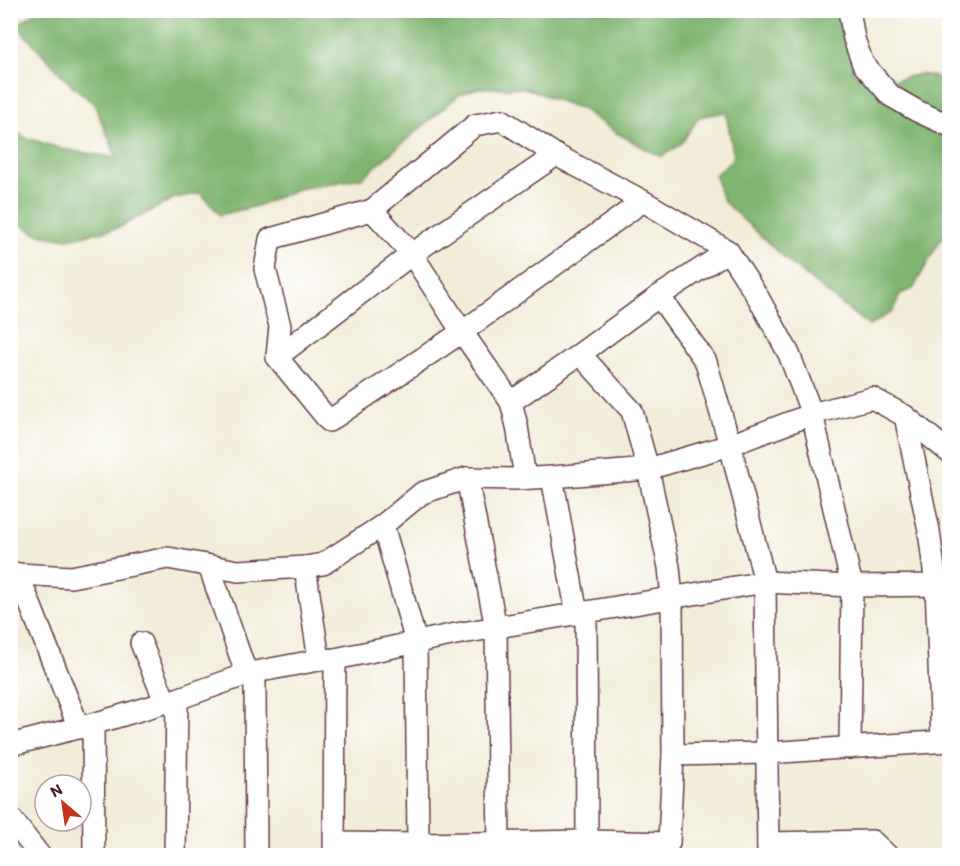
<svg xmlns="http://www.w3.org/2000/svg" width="960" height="866" font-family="Itim,sans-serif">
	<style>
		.forest { fill: #80b571; stroke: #656a4e; stroke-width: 1.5 }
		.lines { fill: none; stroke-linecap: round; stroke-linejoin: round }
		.minor-casing { stroke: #633e45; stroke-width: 24 }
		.minor { stroke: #fff; stroke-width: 21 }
	</style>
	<rect width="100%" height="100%" fill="#fff"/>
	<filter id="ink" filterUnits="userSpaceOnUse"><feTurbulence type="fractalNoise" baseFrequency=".0167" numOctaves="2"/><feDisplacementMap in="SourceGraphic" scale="12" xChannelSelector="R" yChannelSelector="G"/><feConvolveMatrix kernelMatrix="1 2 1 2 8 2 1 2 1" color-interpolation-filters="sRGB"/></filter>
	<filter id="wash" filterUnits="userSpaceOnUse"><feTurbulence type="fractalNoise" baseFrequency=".008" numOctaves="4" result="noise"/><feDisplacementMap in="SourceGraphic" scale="24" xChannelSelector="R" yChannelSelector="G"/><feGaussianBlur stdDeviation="1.35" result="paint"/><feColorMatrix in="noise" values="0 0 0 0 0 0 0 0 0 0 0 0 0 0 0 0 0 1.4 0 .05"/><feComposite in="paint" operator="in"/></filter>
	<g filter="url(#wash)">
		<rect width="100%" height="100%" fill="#f2edd8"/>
		<path class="forest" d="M 38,11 L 862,11 L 852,71 L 893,80 L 921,74 L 949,80 L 949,232 L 941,239 L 913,289 L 900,294 L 893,311 L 869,326 L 791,264 L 723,201 L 715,175 L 734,158 L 726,112 L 699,117 L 681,144 L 661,157 L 617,133 L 581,109 L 525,88 L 478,88 L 459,95 L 362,178 L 298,189 L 257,206 L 220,215 L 201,193 L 175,198 L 118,228 L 68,239 L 38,234 L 11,219 L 10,128 L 24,137 L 62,149 L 117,158 L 94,104 L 68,82 L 16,25 Z"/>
	</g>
	<g filter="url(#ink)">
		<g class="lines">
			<defs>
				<g id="minor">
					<path d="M 849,10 L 854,39 L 863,64 L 891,96 L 917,111 L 950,126"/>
					<path d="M 643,201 L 462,332 L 329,421 L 277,357 L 280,326 L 265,269 L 270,239 L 372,210 L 475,125 L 502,120 L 556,155 L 643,201 L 728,251 L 759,299 L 789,354 L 812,414 L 852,586 L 850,748"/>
					<path d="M 372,210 L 412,254 L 462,332 L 511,402 L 517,426 L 525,478"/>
					<path d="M 659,296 L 706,362 L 730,445 L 765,582 L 768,856"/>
					<path d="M 277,357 L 412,254 L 556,155"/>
					<path d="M 511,402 L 580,354 L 659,296 L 728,251"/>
					<path d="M 905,416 L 929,531 L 936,585 L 942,741"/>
					<path d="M 552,477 L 577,614"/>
					<path d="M 467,478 L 496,628 L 499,842"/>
					<path d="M 383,525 L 416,642 L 418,844"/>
					<path d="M 209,566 L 243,664 L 255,683 L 256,856"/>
					<path d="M 305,567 L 319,660"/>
					<path d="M 10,572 L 18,574 L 71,577 L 168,558 L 238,571 L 305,567 L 323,564 L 383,525 L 422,493 L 467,478 L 515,479 L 552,477 L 648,469 L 730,445 L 812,414 L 872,398 L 905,416 L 950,453"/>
					<path d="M 18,574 L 79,728"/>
					<path d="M 586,612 L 587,841"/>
					<path d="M 141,643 L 165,701"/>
					<path d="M 93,724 L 94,856"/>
					<path d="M 10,745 L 93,724 L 177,699 L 250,673 L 319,660 L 335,659 L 456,634 L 765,582 L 852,586 L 950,585"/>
					<path d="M 673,755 L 766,753 L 950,741"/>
					<path d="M 10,817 L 40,856"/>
					<path d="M 335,843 L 418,844 L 587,841 L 669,843 L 673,755 L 672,598 L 669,567 L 648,469 L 632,411 L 580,354"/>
					<path d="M 768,843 L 872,841 L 888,856"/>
					<path d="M 175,856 L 177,699"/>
					<path d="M 334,856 L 335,659"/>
				</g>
			</defs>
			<use href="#minor" class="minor-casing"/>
			<use href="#minor" class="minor"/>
		</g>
	</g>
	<rect width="960" height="866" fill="none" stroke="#fff" stroke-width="36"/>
	<g transform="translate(63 803) rotate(331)"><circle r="28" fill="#ffffff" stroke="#b7a5aa" stroke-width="1.5"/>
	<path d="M0-4.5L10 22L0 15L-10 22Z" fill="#c8321e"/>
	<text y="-9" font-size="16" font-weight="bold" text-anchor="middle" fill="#4a1f2b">N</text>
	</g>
</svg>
